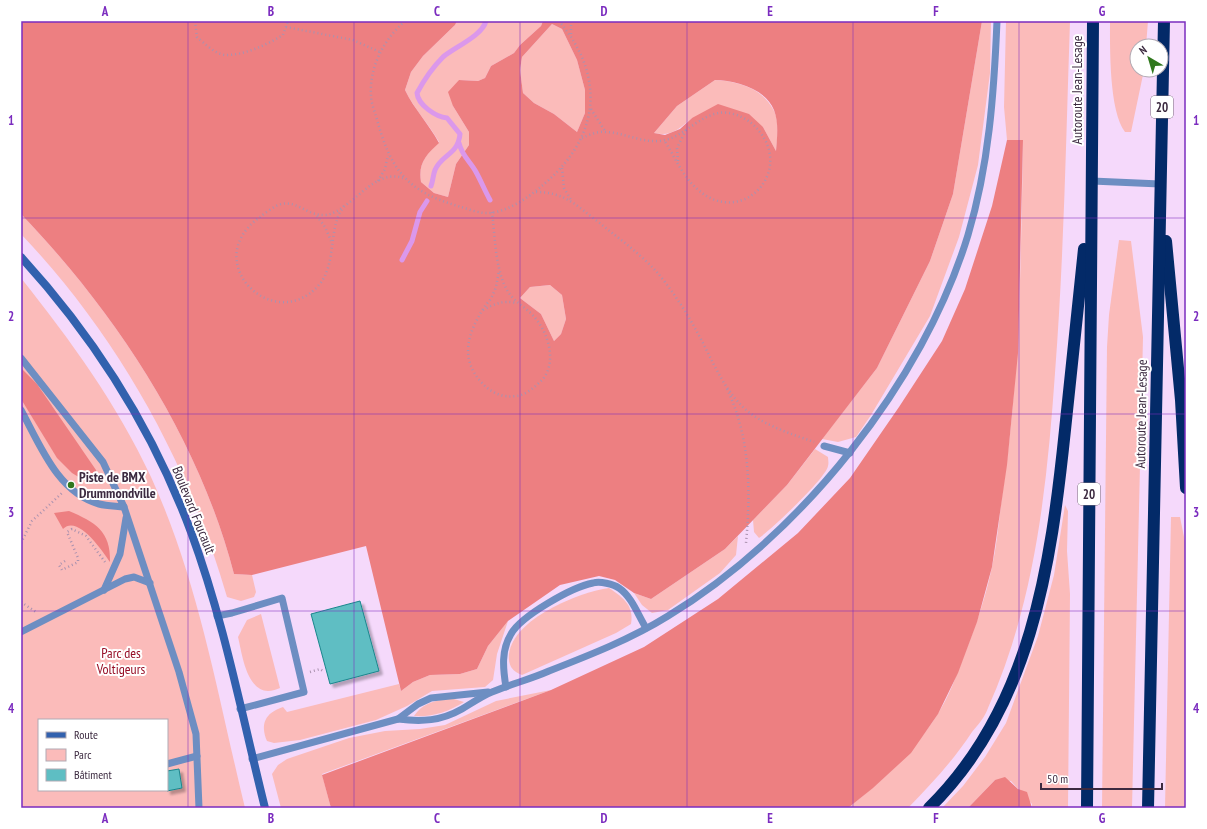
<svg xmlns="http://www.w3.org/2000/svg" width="1207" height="829" font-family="'PT Sans Narrow',sans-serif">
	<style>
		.green { fill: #fbbbba; fill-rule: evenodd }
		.forest { fill: #ed7f81; fill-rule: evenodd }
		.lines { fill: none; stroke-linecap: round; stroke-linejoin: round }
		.stream { stroke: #db98eb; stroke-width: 5 }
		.building { fill: #5ebec3; stroke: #19868c; filter: url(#shadow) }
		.path { stroke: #aa92af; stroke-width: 2.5; stroke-dasharray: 1 3; stroke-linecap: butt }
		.lane { stroke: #6d8ec2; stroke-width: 7 }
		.secondary { stroke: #3261ae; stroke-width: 8 }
		.highway { stroke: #032a68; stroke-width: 12 }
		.grid { fill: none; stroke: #7b2cbf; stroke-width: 1; stroke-opacity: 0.55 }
		.poi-dot { fill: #30781d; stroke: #fff; stroke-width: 1.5 }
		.labels { text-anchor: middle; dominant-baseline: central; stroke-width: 4; stroke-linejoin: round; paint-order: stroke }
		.shield { fill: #fff; stroke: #766a79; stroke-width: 1 }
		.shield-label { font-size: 13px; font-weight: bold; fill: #3c2a40 }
		.street-label { font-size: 14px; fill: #3c2a40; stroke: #fff }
		.poi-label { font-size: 14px; font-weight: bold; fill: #3c2a40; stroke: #fff; text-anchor: start }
		.park-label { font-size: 14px; fill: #971028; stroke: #fff }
		.neatline { fill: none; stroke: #7b2cbf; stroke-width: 1.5 }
		.grid-label { font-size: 13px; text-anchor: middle; font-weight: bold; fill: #7b2cbf }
	</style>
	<defs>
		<filter id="shadow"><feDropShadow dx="3.5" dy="3.5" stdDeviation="1" flood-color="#0004"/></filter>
	</defs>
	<rect width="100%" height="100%" fill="#f5d9fb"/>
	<g class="green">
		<path d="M 457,21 L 543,21 L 541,26 L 520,45 L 514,53 L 491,66 L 485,78 L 478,81 L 459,80 L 453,106 L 469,132 L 469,145 L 456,164 L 448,197 L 434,193 L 421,182 C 418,163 426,155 439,142 C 429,124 414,109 405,90 L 411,72 L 423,56 L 455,25 Z"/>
		<path d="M 982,21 L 991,21 L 990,73 L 978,165 L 959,237 L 930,316 L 871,415 L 856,437 L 838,442 L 822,439 L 877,368 L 930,261 L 953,194 Z"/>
		<path d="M 1006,21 L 1070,21 C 1066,138 1064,256 1055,373 C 1047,487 1035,603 988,708 C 985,717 978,725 972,732 C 953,761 932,783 908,808 L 848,808 C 883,780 912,754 937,715 C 949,697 957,674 965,653 C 976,625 986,596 992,567 C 997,544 999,520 1002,496 C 1020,378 1021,259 1023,140 L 1007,140 L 1004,107 Z"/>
		<path d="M 1110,21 L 1148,21 L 1146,46 L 1137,46 L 1137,70 L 1144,70 L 1131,132 L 1125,132 C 1109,111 1110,48 1110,21 Z"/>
		<path d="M 552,24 L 562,29 L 577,60 L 585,90 L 585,113 L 577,132 L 554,114 L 534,103 L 523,93 L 520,70 L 522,57 Z"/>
		<path d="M 715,80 C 737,81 762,88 773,109 C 780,120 777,139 776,151 L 763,127 L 692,118 C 679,129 671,137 654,133 L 677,106 Z"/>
		<path d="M 21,214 C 117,314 199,439 234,574 L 252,575 L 256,592 L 254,597 L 241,601 L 227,597 C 188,462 118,336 21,234 Z"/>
		<path d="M 1119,240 L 1131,241 L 1143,337 L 1132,808 L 1102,808 L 1107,347 L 1109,315 Z"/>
		<path d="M 21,278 C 71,341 117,404 151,477 C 199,582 218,697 245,808 L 21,808 ZM 39,720 L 167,720 L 167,790 L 39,790 Z"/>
		<path d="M 550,285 L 562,295 L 566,319 L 561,334 L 554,341 L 541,314 L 520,298 L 530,287 Z"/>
		<path d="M 815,449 L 828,457 C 828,459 829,463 828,466 C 826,478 772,529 759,538 L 754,532 L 753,520 L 787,485 Z"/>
		<path d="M 1065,505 L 1068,511 L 1067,551 L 1070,594 L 1068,808 L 1032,808 L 1032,804 L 1011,781 L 995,780 L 968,808 L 942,808 L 963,786 L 985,757 L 1006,723 L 1038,636 L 1054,575 Z"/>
		<path d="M 1171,517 L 1180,517 L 1186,547 L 1186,808 L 1165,808 Z"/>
		<path d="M 738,536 L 736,555 L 720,573 L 668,610 L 652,613 L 642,605 L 634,593 L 651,599 L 725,549 Z"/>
		<path d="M 609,588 C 624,598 634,606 631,624 L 616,633 L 522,675 C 512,671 508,666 509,654 C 513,619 579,592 609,588 Z"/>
		<path d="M 261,614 L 280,688 C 277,689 272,691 268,691 C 246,690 242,653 238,637 L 247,620 Z"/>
		<path d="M 508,621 L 497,654 L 493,680 L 485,687 L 432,691 L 407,706 L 376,720 L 300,740 L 274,743 L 267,741 C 260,724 265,713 283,707 L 287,712 L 399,684 L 401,691 L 413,682 L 430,675 L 460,674 L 477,669 L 488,646 Z"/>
		<path d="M 551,690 L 322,774 L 331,808 L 281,808 L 272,774 L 278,765 L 287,759 L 349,738 L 385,731 L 420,729 L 445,725 L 496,701 Z"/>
		<path d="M 445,699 L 454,699 L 464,702 C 448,712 433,717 414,716 C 422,704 431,702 445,699 Z"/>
	</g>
	<g class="forest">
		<path d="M 21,21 L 457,21 L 455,25 L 423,56 L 411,72 L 405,90 C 414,109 429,124 439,143 C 426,155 418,163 421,182 L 434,193 L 448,197 L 456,164 L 469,145 L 469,132 L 453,106 L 448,92 L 459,80 L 478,81 L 485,78 L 491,66 L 514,53 L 520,45 L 541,26 L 543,21 L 982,21 L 953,194 L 930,261 L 877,368 L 787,485 L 725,549 L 651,599 L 634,593 L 615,580 L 599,576 L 560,585 L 508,621 L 488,646 L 477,669 L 460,674 L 430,675 L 413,682 L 401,691 L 366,546 L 252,575 L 234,574 C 199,439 117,314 21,214 ZM 552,24 L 562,29 L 577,60 L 585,90 L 585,113 L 577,132 L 554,114 L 534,103 L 523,93 L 520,70 L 522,57 ZM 715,80 C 735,80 766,89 774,110 C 779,123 777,138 776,151 L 763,127 L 749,114 L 718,104 L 692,118 L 680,129 L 665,135 L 654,133 L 677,106 ZM 550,285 L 562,295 L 566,319 L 561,334 L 554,341 L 541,314 L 520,298 L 530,287 Z"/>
		<path d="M 1007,140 L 1023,140 L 1018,353 L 1007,465 L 992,567 L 977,622 L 958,673 L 938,714 L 911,753 L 873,788 L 848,808 L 331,808 L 322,775 L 551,690 L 644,647 L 718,599 L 798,533 L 850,478 L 899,407 L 942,341 L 965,289 L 992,206 Z"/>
		<path d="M 21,368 L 37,384 L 96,470 L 98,478 L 96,482 L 87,482 L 72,473 L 57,458 L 21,399 Z"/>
		<path d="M 69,511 C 95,522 111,531 110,562 C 103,552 78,514 63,529 L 54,513 Z"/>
		<path d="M 1005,777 L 1018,789 L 1027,792 L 1032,808 L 968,808 L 995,780 Z"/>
	</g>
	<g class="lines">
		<g class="stream">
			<path d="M 459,143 C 462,156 470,161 476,172 C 481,181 485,191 490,200"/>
			<path d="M 431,186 C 433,181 433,175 435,170 C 442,154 458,155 460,134 L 447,118 C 436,117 418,105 417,93 C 424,80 433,67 443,57 C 455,47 482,36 486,21"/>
			<path d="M 402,260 L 412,241 L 420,212 L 427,201"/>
		</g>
	</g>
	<g class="building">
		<path d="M 360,601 L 379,671 L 330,684 L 311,614 Z"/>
		<path d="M 179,769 L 182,788 L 167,791 L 167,771 Z"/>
	</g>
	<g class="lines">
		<g class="path">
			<path d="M 195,21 L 197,37 C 204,43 216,55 226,55 C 245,55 266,45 283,35 L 288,21"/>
			<path d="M 405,21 C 384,39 369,67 371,96 C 371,102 374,110 376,116 C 390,168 405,191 458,206 C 468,209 480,214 490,213 C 509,211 529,197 543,185 C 599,138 607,78 559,21"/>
			<path d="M 286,27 L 353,40 L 380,52"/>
			<path d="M 571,34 L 571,21"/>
			<path d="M 591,109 L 605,131"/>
			<path d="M 582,138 C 589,135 597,131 605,132 C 624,132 645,145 665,140 C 684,136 699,116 719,113 C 729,111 742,116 750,122 C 802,165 743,232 696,188 C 682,175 675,157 664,140"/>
			<path d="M 678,161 L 677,148 L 686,130"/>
			<path d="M 562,168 L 564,188 L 571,200"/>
			<path d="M 378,181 L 385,169 L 388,155"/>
			<path d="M 536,192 C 564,192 576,205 597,221 C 617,237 638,252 655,270 C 670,287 685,310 696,330 C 710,355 720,382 739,403 C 758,424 789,433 814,442"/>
			<path d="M 344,206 C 341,211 338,215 337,220 C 330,241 334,269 318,286 C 273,335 198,261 260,217 C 265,213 272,208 278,205 C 300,197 311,224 335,212 C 356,202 377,169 403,178"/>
			<path d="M 492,212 C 495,236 495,262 504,284 C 512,303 525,305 536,319 C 549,335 557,363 542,380 C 536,386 526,395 517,396 C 503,398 491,393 482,383 C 460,359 467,335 483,309 C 486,304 491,300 493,294 C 497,287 497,279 499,271"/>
			<path d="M 317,216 L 325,227 L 332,243"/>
			<path d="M 483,310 C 494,304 503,300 516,303"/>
			<path d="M 727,389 C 750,437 751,490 746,543"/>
			<path d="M 21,543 L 32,521 L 62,493"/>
			<path d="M 65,561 L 59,565 L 62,570 L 78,562 L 78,558 L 67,532 L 72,529 L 86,536 L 105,562"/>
			<path d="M 21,602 L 36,612"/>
			<path d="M 310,672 L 320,669 L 323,671"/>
		</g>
		<g class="lane">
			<path d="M 1092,181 L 1160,184"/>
			<path d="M 21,358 L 103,462 L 124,507 L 179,672 L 196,734 L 199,808"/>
			<path d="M 21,410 C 40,445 58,493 99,504 C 107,506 116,506 124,507"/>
			<path d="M 824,446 L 850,453"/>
			<path d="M 104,590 L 120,554 L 126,518"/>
			<path d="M 217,616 L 232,613 L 282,598 L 304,692 L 240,709"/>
			<path d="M 21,632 L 125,579 L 134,577 L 150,583"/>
			<path d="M 506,687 C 503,669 501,650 511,634 C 521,616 572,587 593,583 C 600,581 613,584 619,588 C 632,597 638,615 646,628"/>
			<path d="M 398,719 C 422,722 441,721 462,709 C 472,703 482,696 492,692 C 511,684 531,679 549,671 C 590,655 631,639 668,616 C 800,536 923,383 968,235 C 989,165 994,93 997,21"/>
			<path d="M 252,759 L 398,719 L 418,704 L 431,698 L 488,692"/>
			<path d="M 167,764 L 197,756"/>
		</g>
		<path class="secondary" d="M 21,257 C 94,337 153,430 191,532 C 224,621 242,716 265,808"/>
		<g class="highway">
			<path d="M 1166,241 L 1181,400 L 1186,488"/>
			<path d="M 929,808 C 1031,708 1051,565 1065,430 C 1071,370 1078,310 1084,249"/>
			<path d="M 1087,808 L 1093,21"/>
			<path d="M 1148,808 L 1164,21"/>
		</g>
	</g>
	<path class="grid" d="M 188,21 L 188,808M 354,21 L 354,808M 520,21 L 520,808M 687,21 L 687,808M 853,21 L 853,808M 1019,21 L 1019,808M 21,218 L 1186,218M 21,414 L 1186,414M 21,611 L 1186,611"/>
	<circle class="poi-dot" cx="71" cy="485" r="4"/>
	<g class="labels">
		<g class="shield">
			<rect x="1151" y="96" width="22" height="22" rx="3"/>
			<rect x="1078" y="483" width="22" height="22" rx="3"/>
		</g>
		<g class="shield-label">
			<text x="1162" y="107">20</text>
			<text x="1089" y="494">20</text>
		</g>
		<g class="street-label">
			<text transform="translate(1077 90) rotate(-90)">Autoroute Jean-Lesage</text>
			<text transform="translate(1141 414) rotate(-89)">Autoroute Jean-Lesage</text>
			<text transform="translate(194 510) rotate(68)">Boulevard Foucault</text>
		</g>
		<g class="poi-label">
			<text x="79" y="477">Piste de BMX<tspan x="79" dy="16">Drummondville</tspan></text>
		</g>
		<g class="park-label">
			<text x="121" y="653">Parc des<tspan x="121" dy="16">Voltigeurs</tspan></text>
		</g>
	</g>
	<rect width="1207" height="829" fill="none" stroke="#ffffff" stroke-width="44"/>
	<rect x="38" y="719" width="130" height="72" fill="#ffffff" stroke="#b1aab3"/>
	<rect x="46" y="732" width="20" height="6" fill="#3261ae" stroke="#b1aab3"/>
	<text x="74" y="739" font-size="12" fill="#3c2a40">Route</text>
	<rect x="46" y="749" width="20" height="12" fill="#fbbbba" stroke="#b1aab3"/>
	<text x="74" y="759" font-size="12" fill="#3c2a40">Parc</text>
	<rect x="46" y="769" width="20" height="12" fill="#5ebec3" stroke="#b1aab3"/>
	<text x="74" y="779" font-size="12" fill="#3c2a40">Bâtiment</text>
	<g transform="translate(1149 58) rotate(322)"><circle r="19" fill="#ffffff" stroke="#b1aab3"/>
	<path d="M0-3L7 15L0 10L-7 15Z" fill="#30781d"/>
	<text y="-6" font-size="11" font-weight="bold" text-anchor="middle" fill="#3c2a40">N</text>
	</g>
	<path d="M1041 783v6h121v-6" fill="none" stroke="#3c2a40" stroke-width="2"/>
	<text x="1047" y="783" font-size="12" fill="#3c2a40" stroke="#ffffff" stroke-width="3" paint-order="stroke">50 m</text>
	<rect x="22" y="22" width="1163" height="785" class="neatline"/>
	<g class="grid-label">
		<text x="105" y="16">A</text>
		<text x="271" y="16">B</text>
		<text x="437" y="16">C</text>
		<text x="604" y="16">D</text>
		<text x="770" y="16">E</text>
		<text x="936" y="16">F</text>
		<text x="1102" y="16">G</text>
		<text x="11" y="125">1</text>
		<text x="1196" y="125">1</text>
		<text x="11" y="321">2</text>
		<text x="1196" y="321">2</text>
		<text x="11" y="517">3</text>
		<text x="1196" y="517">3</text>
		<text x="11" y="713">4</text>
		<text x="1196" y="713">4</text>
		<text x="105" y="823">A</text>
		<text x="271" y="823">B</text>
		<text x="437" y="823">C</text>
		<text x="604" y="823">D</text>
		<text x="770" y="823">E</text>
		<text x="936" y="823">F</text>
		<text x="1102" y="823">G</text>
	</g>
</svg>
